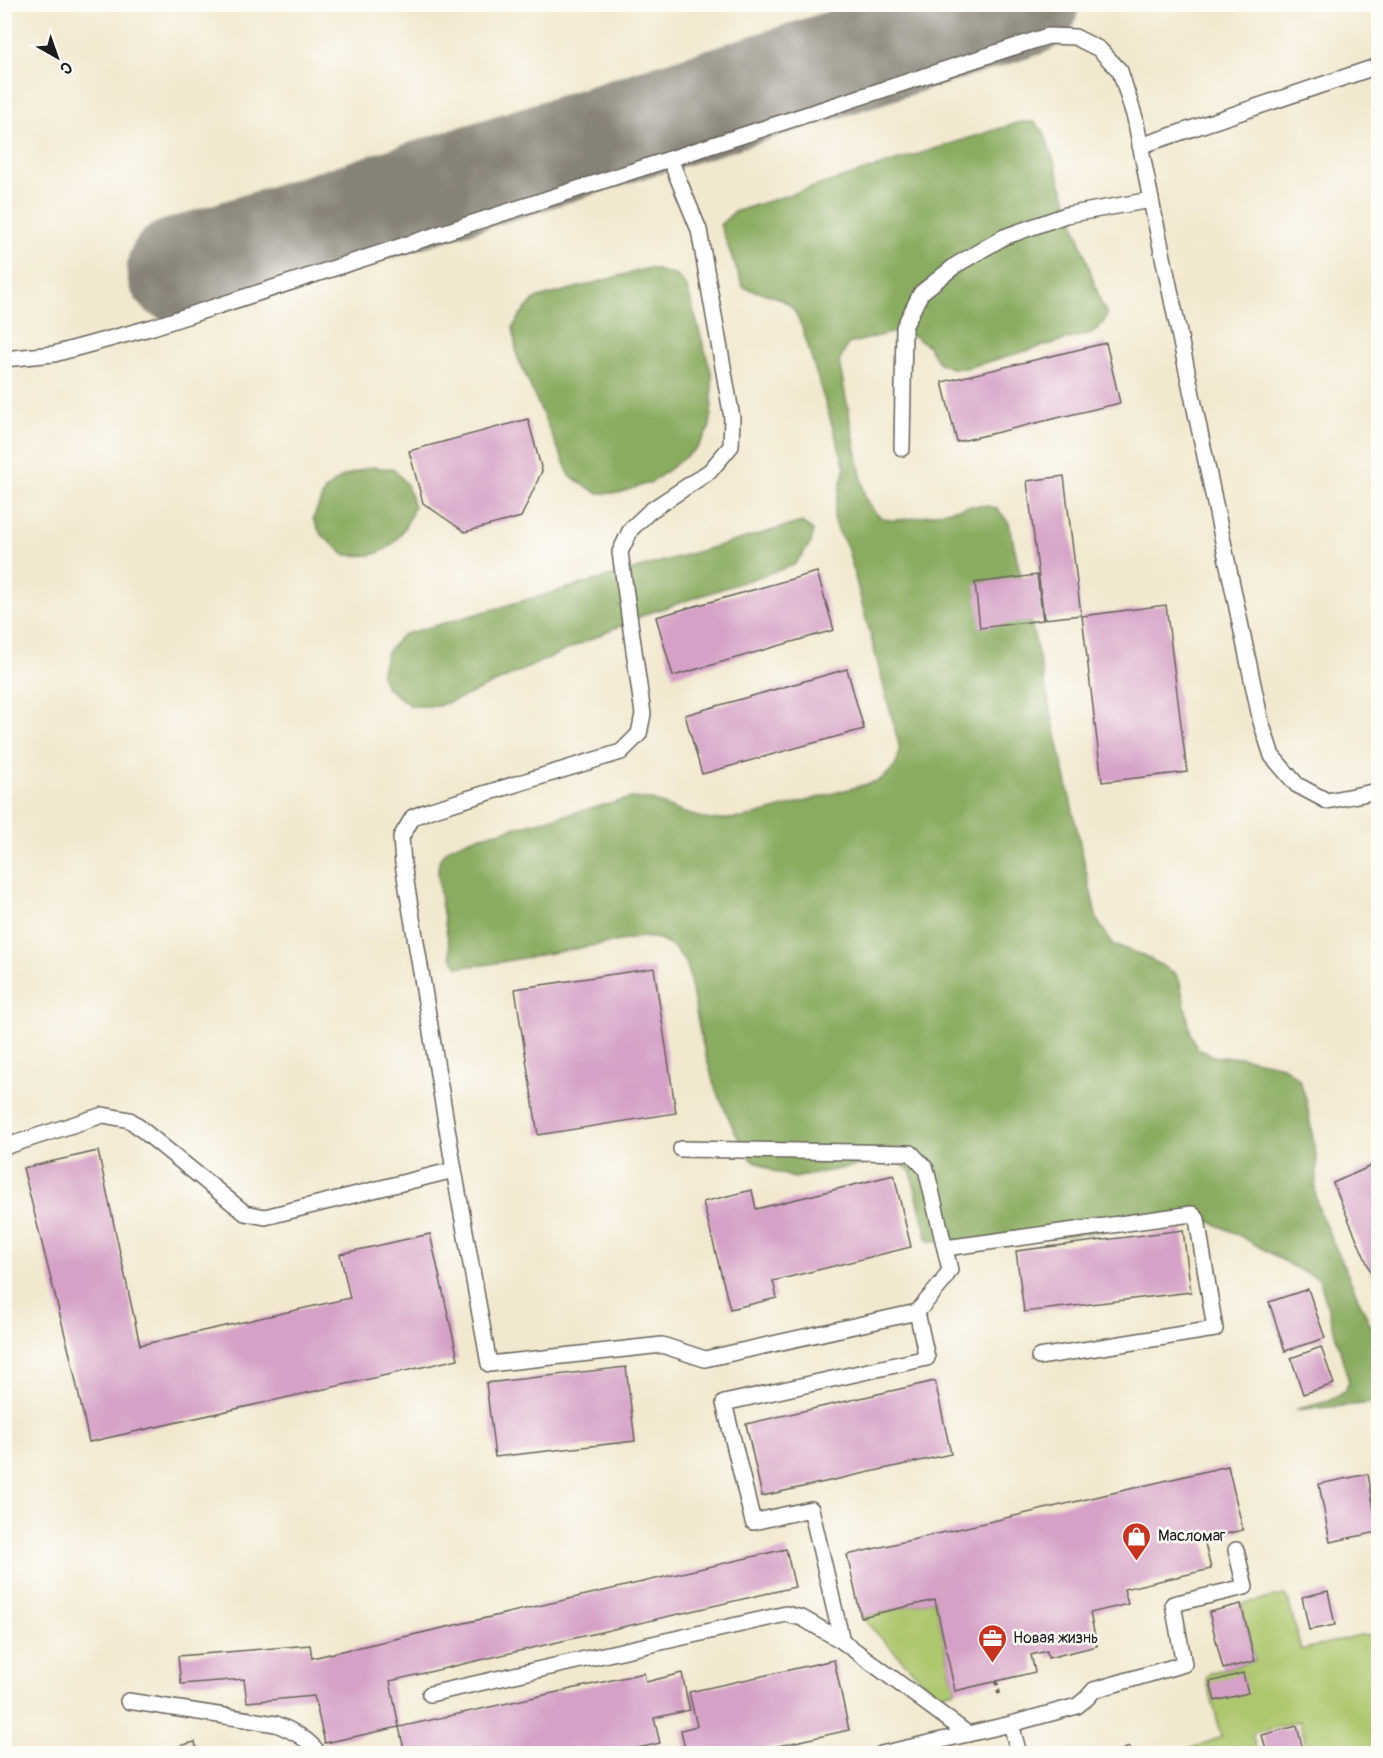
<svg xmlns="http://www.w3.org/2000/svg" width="1383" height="1758" font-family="Pangolin,sans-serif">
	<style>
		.green { fill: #adc76d; stroke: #647244; stroke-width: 1.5 }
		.forest { fill: #8aac60; stroke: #53643e; stroke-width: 1.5 }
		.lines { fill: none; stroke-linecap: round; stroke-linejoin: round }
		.taxiway { stroke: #878276; stroke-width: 105 }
		.building { fill: #d5a1c6 }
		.service-casing { stroke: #67635b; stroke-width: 18 }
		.path { stroke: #67635b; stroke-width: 4; stroke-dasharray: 4.5 4.5; stroke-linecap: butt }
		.service { stroke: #fff; stroke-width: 15 }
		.labels { text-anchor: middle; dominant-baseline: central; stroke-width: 5; stroke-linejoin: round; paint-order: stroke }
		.poi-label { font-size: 16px; fill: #1c1c1c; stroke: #fdfcf7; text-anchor: start }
	</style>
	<rect width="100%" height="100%" fill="#fdfcf7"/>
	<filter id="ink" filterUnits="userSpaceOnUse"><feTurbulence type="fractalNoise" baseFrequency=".0167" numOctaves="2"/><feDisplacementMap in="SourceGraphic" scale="12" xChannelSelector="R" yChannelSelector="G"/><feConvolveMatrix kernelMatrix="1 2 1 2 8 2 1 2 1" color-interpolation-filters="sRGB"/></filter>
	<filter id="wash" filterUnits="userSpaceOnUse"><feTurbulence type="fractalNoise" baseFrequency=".008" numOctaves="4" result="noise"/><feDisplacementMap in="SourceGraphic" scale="24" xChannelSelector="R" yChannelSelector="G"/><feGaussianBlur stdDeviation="1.35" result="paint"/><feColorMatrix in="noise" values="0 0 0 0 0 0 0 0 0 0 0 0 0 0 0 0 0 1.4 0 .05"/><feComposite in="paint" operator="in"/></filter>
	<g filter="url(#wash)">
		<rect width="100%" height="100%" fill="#f2e8cf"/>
		<g class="green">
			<path d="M 1284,1595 L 1288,1599 L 1301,1650 L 1360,1635 L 1373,1636 L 1378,1655 L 1378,1753 L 1308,1753 L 1300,1721 L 1252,1734 L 1257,1753 L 1190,1753 L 1189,1749 L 1222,1737 L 1206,1678 L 1209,1673 L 1255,1661 L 1241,1604 Z"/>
			<path d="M 935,1600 L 955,1691 L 936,1695 L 861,1617 Z"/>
		</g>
		<g class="forest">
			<path d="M 1020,122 L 1034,122 L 1044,132 L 1101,303 L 1107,314 L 1103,323 L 1093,332 L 966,368 L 951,368 L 939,363 L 928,346 L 914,336 L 894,332 L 848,344 L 839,362 L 865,497 C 869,504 872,511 879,516 C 903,532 971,494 997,509 C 1001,512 1005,519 1009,523 L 1097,920 L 1113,945 L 1143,955 L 1175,973 L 1180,983 L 1191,1034 L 1198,1049 L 1216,1057 L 1240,1057 L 1283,1066 L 1299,1079 L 1306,1099 L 1317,1162 L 1315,1191 L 1320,1213 L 1378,1342 L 1378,1408 L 1376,1403 L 1294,1410 L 1329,1401 L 1345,1391 L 1349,1382 L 1320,1281 L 1317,1277 L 1303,1272 L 1235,1233 L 1202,1218 L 1000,1244 L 928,1241 L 911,1172 L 902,1164 L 885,1160 L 794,1178 L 773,1171 L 750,1158 L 735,1132 L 715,1088 L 701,1038 L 687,964 L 674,948 L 659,939 L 642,937 L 484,965 L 458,967 L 451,956 C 448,936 433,875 440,859 C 445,848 460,843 470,839 L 632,798 L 652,800 L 681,812 L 709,820 L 744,818 L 878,781 C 893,771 900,763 899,745 L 847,546 L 838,531 L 834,518 L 836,503 L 845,467 L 802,327 C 799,322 797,314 793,309 C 781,294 760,294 743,287 L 720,225 L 734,212 Z"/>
			<path d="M 649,268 L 677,276 L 687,288 L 712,375 L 712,403 L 710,427 L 697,448 L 652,482 L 619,493 L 597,493 L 570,476 L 517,356 L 513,327 L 521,314 L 535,299 Z"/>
			<path d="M 370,467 L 394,469 L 407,485 L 414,507 C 406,528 395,551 370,555 C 362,556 353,555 345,555 L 321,534 L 313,519 L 325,490 L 342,477 Z"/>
			<path d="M 802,522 L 813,531 L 811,543 L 794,565 L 646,614 L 468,695 L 438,706 L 411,706 L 386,687 L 381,675 L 387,652 L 402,635 Z"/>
		</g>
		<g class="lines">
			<path class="taxiway" d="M 179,270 L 1026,4"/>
		</g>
		<g id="blocks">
			<g class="building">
				<path d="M 1106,343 L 1120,403 L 957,442 L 942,382 Z"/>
				<path d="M 528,419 L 542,471 L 521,517 L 465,532 L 423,503 L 409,451 Z"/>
				<path d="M 1064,476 L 1081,615 L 1044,619 L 1027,481 Z"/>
				<path d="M 817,572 L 834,630 L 673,676 L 656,617 Z"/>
				<path d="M 1037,575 L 1043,620 L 980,628 L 975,583 Z"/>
				<path d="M 1166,605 L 1187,772 L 1102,782 L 1082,616 Z"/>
				<path d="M 847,669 L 864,729 L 702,774 L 685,715 Z"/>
				<path d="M 654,968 L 676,1113 L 538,1135 L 515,989 Z"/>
				<path d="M 98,1151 L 140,1345 L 350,1298 L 340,1254 L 430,1234 L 458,1359 L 89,1442 L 71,1359 L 23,1168 Z"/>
				<path d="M 1378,1163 L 1378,1289 L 1333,1183 Z"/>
				<path d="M 894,1175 L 911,1247 L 773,1281 L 777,1298 L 730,1309 L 703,1202 L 752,1190 L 756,1209 Z"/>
				<path d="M 1183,1230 L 1191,1292 L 1024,1312 L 1016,1251 Z"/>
				<path d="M 1308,1289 L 1325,1338 L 1285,1351 L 1269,1302 Z"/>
				<path d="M 1321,1347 L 1334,1384 L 1303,1394 L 1291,1358 Z"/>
				<path d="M 626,1367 L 635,1441 L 495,1457 L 486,1383 Z"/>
				<path d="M 935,1381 L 951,1454 L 762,1496 L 746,1424 Z"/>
				<path d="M 1228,1466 L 1243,1530 L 1204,1539 L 1211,1569 L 1124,1589 L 1128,1604 L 1090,1613 L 1097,1646 L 1048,1658 L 1047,1651 L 1031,1655 L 1035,1672 L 955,1691 L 935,1600 L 861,1617 L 847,1555 Z"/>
				<path d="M 1368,1474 L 1378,1532 L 1330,1542 L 1319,1484 Z"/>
				<path d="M 786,1549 L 795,1587 L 390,1681 L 399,1727 L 325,1743 L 314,1696 L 247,1702 L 244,1679 L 181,1684 L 178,1656 L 310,1645 L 312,1658 Z"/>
				<path d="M 1328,1591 L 1335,1625 L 1309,1630 L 1302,1597 Z"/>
				<path d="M 1241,1604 L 1255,1661 L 1223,1669 L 1209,1612 Z"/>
				<path d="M 834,1660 L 849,1730 L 743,1754 L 686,1754 L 681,1730 L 697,1726 L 689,1692 Z"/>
				<path d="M 644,1673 L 646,1682 L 682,1673 L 686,1693 L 690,1710 L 654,1718 L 660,1743 L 613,1754 L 405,1754 L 399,1727 Z"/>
				<path d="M 1243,1673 L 1248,1693 L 1215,1701 L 1210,1682 Z"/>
				<path d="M 1297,1726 L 1304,1754 L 1267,1754 L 1262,1735 Z"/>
				<path d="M 195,1742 L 198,1754 L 151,1754 L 151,1753 Z"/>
				<path d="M 1129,1747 L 1132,1754 L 1114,1754 L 1114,1753 Z"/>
			</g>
		</g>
	</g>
	<g filter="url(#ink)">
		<use href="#blocks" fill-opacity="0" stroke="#67635b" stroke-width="1.5"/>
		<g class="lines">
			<defs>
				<g id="service">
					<path d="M 1140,146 L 1378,66"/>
					<path d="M 4,359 L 54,354 L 153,327 L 1048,36 L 1075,37 L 1099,49 L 1120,71 L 1135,118 L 1151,200 L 1261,722 L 1272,756 L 1297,785 L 1327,801 L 1378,791"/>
					<path d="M 902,448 L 904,327 L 921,293 L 956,265 L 1004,237 L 1066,215 L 1151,200"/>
					<path d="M 4,1147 L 103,1115 L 130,1120 L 245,1213 L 265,1217 L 454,1170 L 403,864 L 401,837 L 413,817 L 431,810 L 621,752 L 639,734 L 643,714 L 620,552 L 631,529 L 650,511 L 710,471 L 731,446 L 732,418 L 699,230 L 670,159"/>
					<path d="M 454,1170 L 489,1364 L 662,1345 L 705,1359 L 917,1312 L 941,1284 L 950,1270 L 926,1169 L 911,1153 L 681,1149"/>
					<path d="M 945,1248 L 1192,1214 L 1197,1219 L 1215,1329 L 1039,1357"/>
					<path d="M 842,1641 L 811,1509 L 753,1522 L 724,1403 L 927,1358 L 917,1312"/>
					<path d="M 430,1694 L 786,1614 L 802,1618 L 842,1641 L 968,1734"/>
					<path d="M 128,1701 L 276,1724 C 293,1731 309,1739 319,1754"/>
					<path d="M 1011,1724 L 1077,1706 L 1087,1698 L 1094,1690 L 1184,1664 L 1173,1604 L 1245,1587 L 1236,1550"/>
					<path d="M 881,1754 L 1011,1724 L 1019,1754"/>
				</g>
			</defs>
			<use href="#service" class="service-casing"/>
			<g class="path">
				<path d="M 996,1681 L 1000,1698"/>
				<path d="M 1182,1752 L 1182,1754"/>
			</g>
			<use href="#service" class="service"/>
		</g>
	</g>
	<defs>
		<symbol id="shop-pin" viewBox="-11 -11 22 30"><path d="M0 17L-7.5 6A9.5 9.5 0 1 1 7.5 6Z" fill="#c8321e" stroke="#fdfcf7"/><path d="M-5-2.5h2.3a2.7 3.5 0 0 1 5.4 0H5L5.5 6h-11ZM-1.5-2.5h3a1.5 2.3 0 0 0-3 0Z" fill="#fff"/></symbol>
		<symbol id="office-pin" viewBox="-11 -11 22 30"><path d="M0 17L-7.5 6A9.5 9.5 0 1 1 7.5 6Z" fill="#c8321e" stroke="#fdfcf7"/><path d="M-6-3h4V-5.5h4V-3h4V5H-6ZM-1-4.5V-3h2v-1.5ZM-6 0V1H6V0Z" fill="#fff"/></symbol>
	</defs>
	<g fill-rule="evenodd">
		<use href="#shop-pin" x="1120" y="1520" width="33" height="45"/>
		<use href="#office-pin" x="976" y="1622" width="33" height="45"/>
	</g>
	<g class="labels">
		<g class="poi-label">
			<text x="1158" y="1536">Масломаг</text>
			<text x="1013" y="1638">Новая жизнь</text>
		</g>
	</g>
	<rect width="1383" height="1758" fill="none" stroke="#fdfcf7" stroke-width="24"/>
	<g transform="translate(57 57) rotate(140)" stroke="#fdfcf7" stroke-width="4.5" paint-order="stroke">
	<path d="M0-4.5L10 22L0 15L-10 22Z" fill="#1c1c1c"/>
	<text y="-9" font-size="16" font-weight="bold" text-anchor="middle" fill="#1c1c1c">С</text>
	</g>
</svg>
